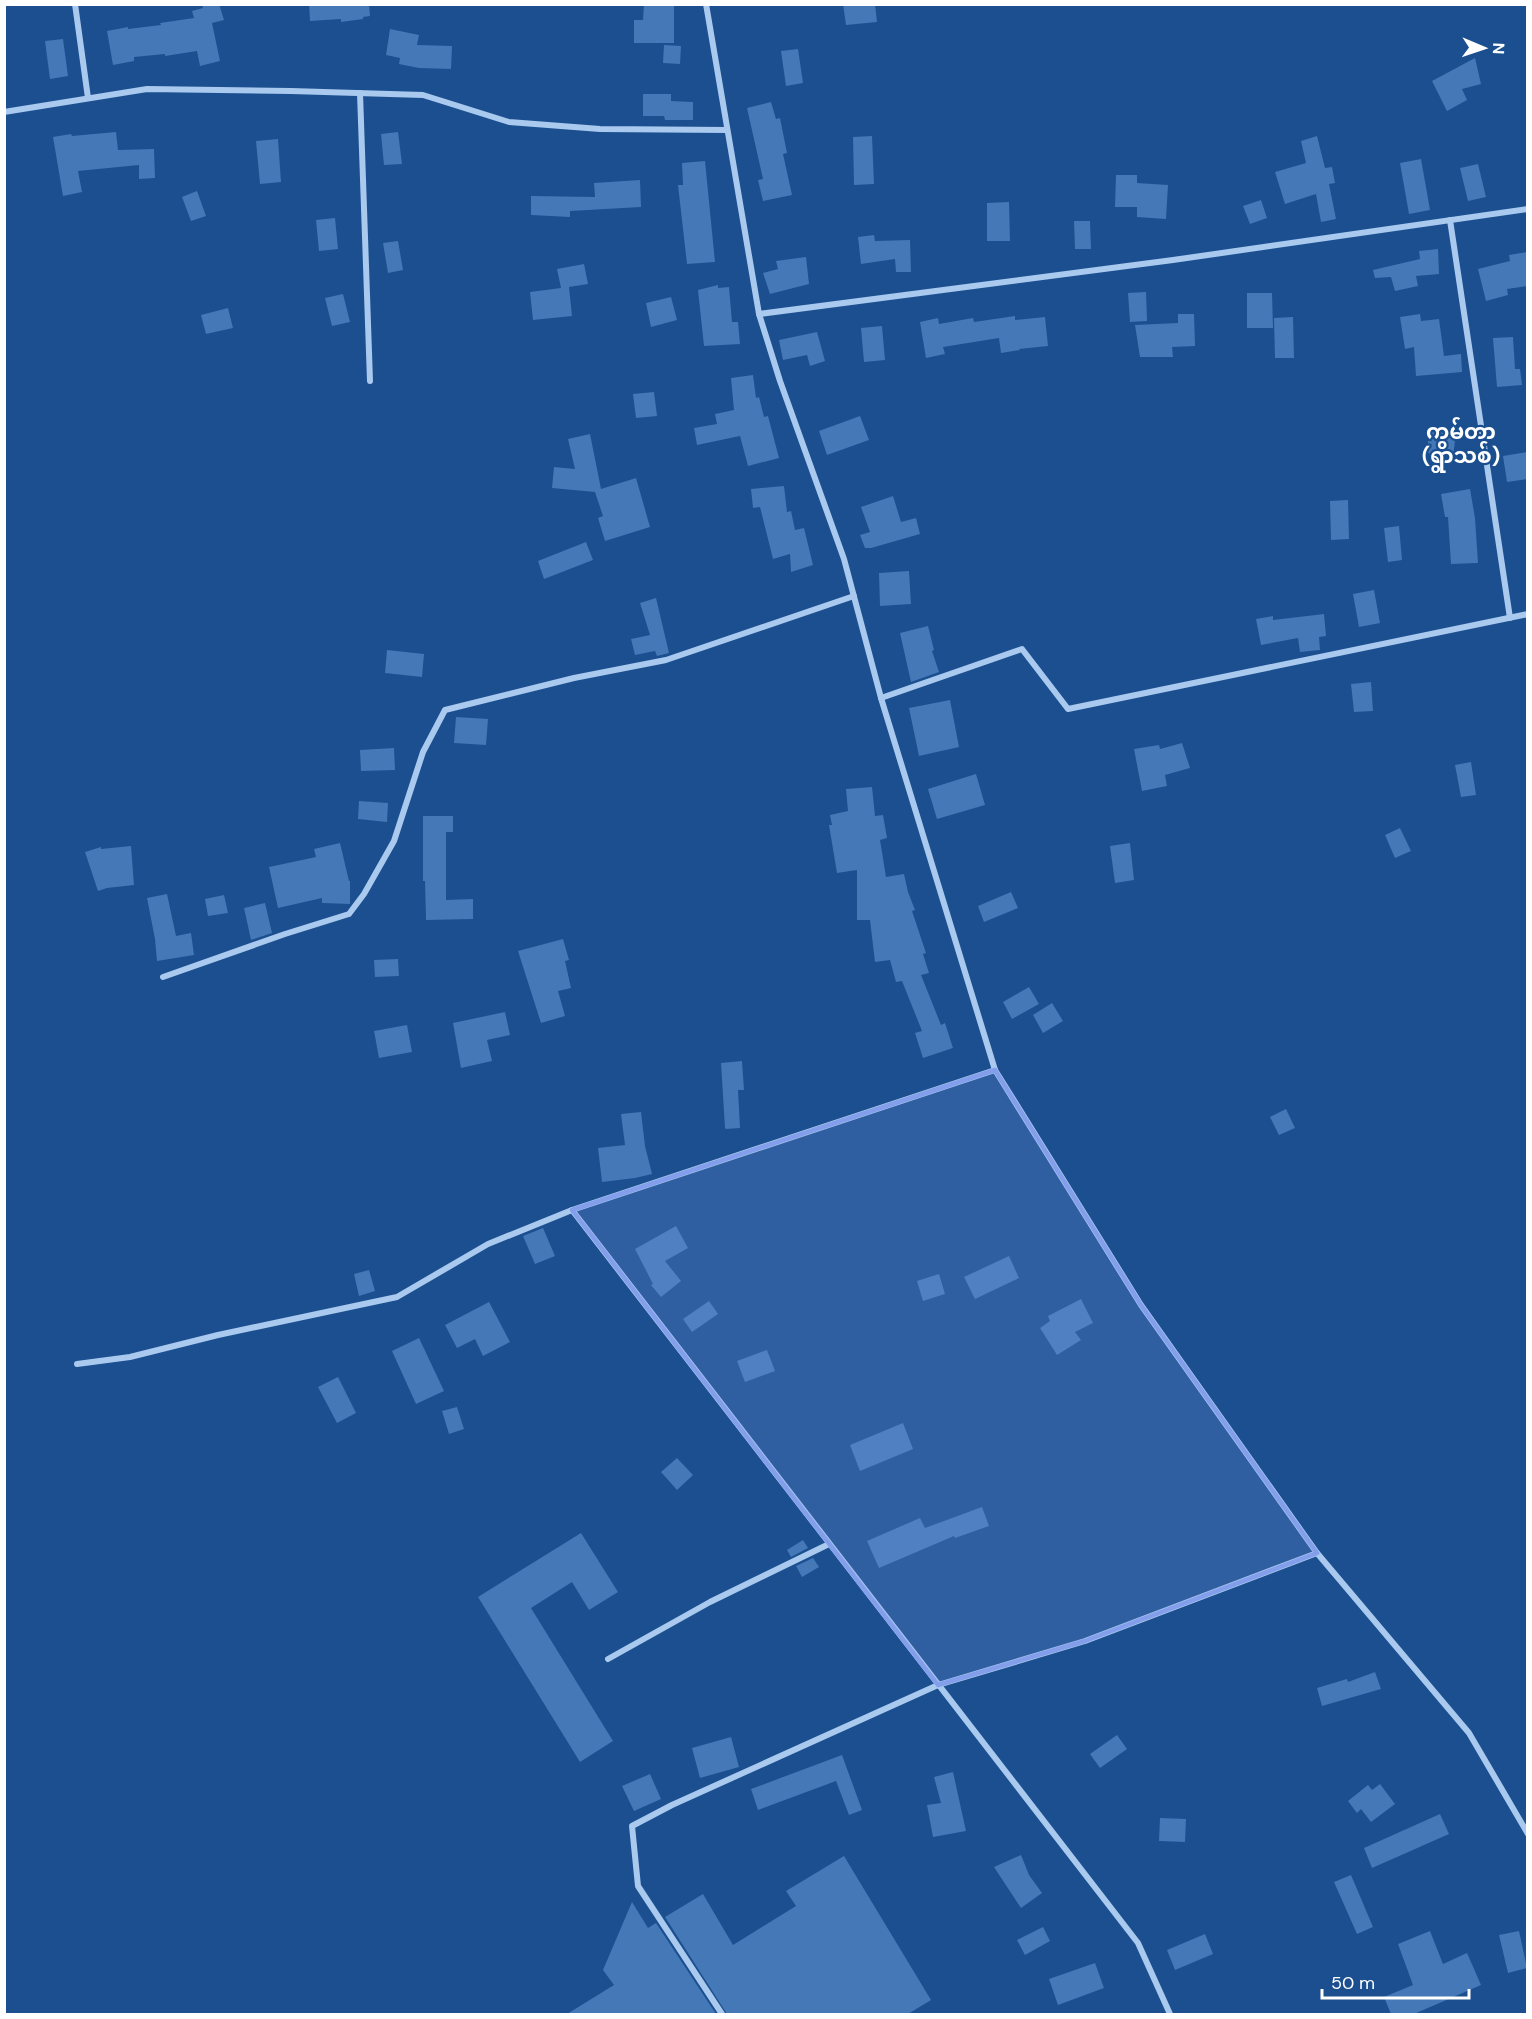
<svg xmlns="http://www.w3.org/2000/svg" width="1532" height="2019" font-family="'DM Sans','Noto Sans Myanmar',sans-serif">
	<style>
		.building { fill: #4478b7 }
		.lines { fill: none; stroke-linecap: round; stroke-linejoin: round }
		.street { stroke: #a9c9ee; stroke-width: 6 }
		.marked { fill: #839eea; fill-opacity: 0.2; stroke: #839eea; stroke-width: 4.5; stroke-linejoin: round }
		.labels { text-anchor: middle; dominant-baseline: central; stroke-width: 4.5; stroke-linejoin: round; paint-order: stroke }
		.quarter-label { font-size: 21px; font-weight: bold; fill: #fff; stroke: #1b4f8f }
	</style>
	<rect width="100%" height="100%" fill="#1b4f8f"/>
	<g class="building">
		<path d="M 202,4 L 219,4 L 224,20 L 212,23 L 220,61 L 200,66 L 197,51 L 165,56 L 165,54 L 134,57 L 134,61 L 113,65 L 107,31 L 128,27 L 128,29 L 161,25 L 160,23 L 194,18 L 192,11 L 203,8 Z"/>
		<path d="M 309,4 L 369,4 L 370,16 L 363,17 L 363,19 L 341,22 L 341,19 L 310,21 Z"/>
		<path d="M 644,4 L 674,4 L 674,43 L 634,43 L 634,20 L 643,20 Z"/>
		<path d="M 843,4 L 875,4 L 877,22 L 846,25 Z"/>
		<path d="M 390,29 L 419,35 L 417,45 L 452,46 L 451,69 L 419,68 L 399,64 L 400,58 L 386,55 Z"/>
		<path d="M 63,39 L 68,76 L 50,79 L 45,41 Z"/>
		<path d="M 664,45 L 681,46 L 680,64 L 663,63 Z"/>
		<path d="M 798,49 L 803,83 L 786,86 L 781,51 Z"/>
		<path d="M 1475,58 L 1481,84 L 1462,89 L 1467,100 L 1447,111 L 1432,81 Z"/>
		<path d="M 643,94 L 671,94 L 671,101 L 693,102 L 693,120 L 665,120 L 664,116 L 643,116 Z"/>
		<path d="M 771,102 L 776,119 L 780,118 L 787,153 L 783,154 L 792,195 L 763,201 L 758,180 L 763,179 L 747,108 Z"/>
		<path d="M 116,132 L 118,150 L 154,149 L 155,178 L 139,179 L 139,165 L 78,171 L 82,192 L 63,196 L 53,137 L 71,134 L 72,136 Z"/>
		<path d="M 398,132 L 402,164 L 384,165 L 381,134 Z"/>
		<path d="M 872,136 L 874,184 L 854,185 L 853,137 Z"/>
		<path d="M 1317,136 L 1325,168 L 1332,167 L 1335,183 L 1329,184 L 1336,219 L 1321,222 L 1316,194 L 1285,204 L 1275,172 L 1306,163 L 1301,141 Z"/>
		<path d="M 278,139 L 281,182 L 260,184 L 256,141 Z"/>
		<path d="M 1421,159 L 1430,210 L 1409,214 L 1400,163 Z"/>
		<path d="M 705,161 L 715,262 L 687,264 L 678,185 L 683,185 L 682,163 Z"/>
		<path d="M 1478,164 L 1486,197 L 1468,201 L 1460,168 Z"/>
		<path d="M 1116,175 L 1137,175 L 1137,183 L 1168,185 L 1166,219 L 1137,217 L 1137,207 L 1115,207 Z"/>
		<path d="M 640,180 L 641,207 L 570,211 L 570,217 L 531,215 L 531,196 L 595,197 L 594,183 Z"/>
		<path d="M 197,191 L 206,216 L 191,221 L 182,197 Z"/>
		<path d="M 1261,200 L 1267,218 L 1250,224 L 1243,206 Z"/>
		<path d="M 1009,202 L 1010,241 L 987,241 L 987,203 Z"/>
		<path d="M 335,218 L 338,249 L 319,251 L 316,220 Z"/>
		<path d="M 1074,221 L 1090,221 L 1091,249 L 1075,249 Z"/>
		<path d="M 874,235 L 875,241 L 910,240 L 911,272 L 896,272 L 895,259 L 861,264 L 858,237 Z"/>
		<path d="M 398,241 L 403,270 L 388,273 L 383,243 Z"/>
		<path d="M 1438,249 L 1439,274 L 1416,276 L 1418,286 L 1395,291 L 1391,277 L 1375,278 L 1373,270 L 1420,259 L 1419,251 Z"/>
		<path d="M 1527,252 L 1527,286 L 1507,289 L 1508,295 L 1486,301 L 1478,269 L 1510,261 L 1509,255 Z"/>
		<path d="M 806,257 L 809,284 L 770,294 L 763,273 L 778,269 L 776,261 Z"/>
		<path d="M 584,264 L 588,284 L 569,287 L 572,316 L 533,320 L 530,292 L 561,288 L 557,269 Z"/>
		<path d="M 718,285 L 718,288 L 729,287 L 732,322 L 738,322 L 740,344 L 704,346 L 698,290 Z"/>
		<path d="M 1146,292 L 1147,321 L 1130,322 L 1128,293 Z"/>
		<path d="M 1247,293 L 1272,293 L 1273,328 L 1247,328 Z"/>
		<path d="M 343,294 L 350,322 L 332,326 L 325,298 Z"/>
		<path d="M 671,297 L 677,320 L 651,327 L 646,303 Z"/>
		<path d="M 228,308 L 233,328 L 206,334 L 201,315 Z"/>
		<path d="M 1178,314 L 1194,314 L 1195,346 L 1172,347 L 1173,357 L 1140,357 L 1135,325 L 1178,323 Z"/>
		<path d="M 1420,314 L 1421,321 L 1439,319 L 1444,356 L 1461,354 L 1462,372 L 1416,376 L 1414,347 L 1405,349 L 1400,317 Z"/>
		<path d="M 1015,316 L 1015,320 L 1045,317 L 1048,346 L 1019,349 L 1020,350 L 1001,353 L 999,338 L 943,347 L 945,354 L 926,358 L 920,322 L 938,318 L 939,324 L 973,318 L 974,322 Z"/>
		<path d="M 1293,317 L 1294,358 L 1275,358 L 1274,318 Z"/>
		<path d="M 882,326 L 885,360 L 864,362 L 861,328 Z"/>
		<path d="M 817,332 L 825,361 L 810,366 L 807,355 L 783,360 L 779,340 Z"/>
		<path d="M 1513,337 L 1515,369 L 1520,369 L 1522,385 L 1497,387 L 1493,338 Z"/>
		<path d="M 753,375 L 756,398 L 759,397 L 764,417 L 768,416 L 779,458 L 748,466 L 740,436 L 697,445 L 694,428 L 717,424 L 715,414 L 734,410 L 731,378 Z"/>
		<path d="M 654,392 L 657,416 L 636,418 L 633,394 Z"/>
		<path d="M 860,416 L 869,440 L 827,455 L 819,431 Z"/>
		<path d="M 1429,431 L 1456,434 L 1453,456 L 1427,453 Z"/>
		<path d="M 590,434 L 601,489 L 636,478 L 650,527 L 605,541 L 598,518 L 603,516 L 595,492 L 552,488 L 554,467 L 575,469 L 568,439 Z"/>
		<path d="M 1527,452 L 1527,479 L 1507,482 L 1503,456 Z"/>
		<path d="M 784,486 L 787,512 L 791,511 L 795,530 L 804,528 L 813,565 L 791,572 L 790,554 L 773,559 L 760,507 L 753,508 L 751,489 Z"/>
		<path d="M 1470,489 L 1475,518 L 1478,563 L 1451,564 L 1448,517 L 1445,517 L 1441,494 Z"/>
		<path d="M 893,496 L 901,522 L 916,518 L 920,534 L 871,548 L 865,548 L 860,535 L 870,532 L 861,507 Z"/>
		<path d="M 1348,500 L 1349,539 L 1331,540 L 1330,501 Z"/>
		<path d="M 1399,526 L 1402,560 L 1388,562 L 1384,528 Z"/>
		<path d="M 586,542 L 593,560 L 544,579 L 538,561 Z"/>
		<path d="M 909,571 L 911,604 L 880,606 L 879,573 Z"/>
		<path d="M 1374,590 L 1380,623 L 1359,627 L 1353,594 Z"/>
		<path d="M 656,598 L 669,653 L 657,656 L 655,651 L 635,655 L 631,639 L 650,635 L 640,603 Z"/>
		<path d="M 1324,614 L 1326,636 L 1319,637 L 1320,650 L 1300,652 L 1298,638 L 1261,645 L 1256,619 L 1273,616 L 1273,620 Z"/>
		<path d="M 928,626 L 934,650 L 932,651 L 939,672 L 911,682 L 900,633 Z"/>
		<path d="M 387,650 L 424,654 L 422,677 L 385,673 Z"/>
		<path d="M 1371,682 L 1373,711 L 1354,712 L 1351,684 Z"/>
		<path d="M 950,700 L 959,747 L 919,756 L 909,708 Z"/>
		<path d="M 456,717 L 488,719 L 486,745 L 454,743 Z"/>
		<path d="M 1182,743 L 1190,768 L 1165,775 L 1167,786 L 1142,791 L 1134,749 L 1159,745 L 1160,749 Z"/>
		<path d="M 394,748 L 395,770 L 361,771 L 360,750 Z"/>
		<path d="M 1471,762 L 1476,795 L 1461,797 L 1455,765 Z"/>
		<path d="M 976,774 L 985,805 L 937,819 L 928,789 Z"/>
		<path d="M 872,787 L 875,816 L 883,815 L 887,838 L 880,840 L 886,877 L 904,874 L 908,892 L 915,910 L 912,911 L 926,953 L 923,954 L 929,973 L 921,975 L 941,1025 L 945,1023 L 953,1048 L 923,1058 L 915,1033 L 922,1031 L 902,981 L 896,982 L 890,960 L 875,962 L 870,920 L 857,920 L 857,870 L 837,873 L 829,825 L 832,825 L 830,815 L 848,811 L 846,789 Z"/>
		<path d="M 359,801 L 388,803 L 387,822 L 358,819 Z"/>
		<path d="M 423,816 L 453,816 L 453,832 L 446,832 L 446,900 L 473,899 L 473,919 L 426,920 L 425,881 L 423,881 Z"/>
		<path d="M 1400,828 L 1411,851 L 1395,858 L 1385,835 Z"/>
		<path d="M 340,843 L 349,881 L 350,881 L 350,904 L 322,903 L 322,898 L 278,908 L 269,867 L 316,857 L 314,849 Z"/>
		<path d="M 1130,843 L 1134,880 L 1115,883 L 1110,846 Z"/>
		<path d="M 131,846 L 134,885 L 107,888 L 98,891 L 85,852 L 101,847 L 101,849 Z"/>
		<path d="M 1011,892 L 1018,908 L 984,922 L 978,906 Z"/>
		<path d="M 167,894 L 176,936 L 191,933 L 194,955 L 157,961 L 155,939 L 147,898 Z"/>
		<path d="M 224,895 L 228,913 L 208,916 L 205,899 Z"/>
		<path d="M 265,903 L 272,933 L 251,940 L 244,908 Z"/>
		<path d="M 563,939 L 569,960 L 565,961 L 571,988 L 558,991 L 565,1016 L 541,1023 L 518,951 Z"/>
		<path d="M 398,959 L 399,976 L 375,977 L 374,960 Z"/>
		<path d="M 1029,987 L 1039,1004 L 1012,1019 L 1003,1002 Z"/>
		<path d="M 1052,1003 L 1063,1021 L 1043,1033 L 1033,1015 Z"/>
		<path d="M 505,1012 L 510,1035 L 487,1040 L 492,1061 L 461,1068 L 453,1023 Z"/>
		<path d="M 407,1025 L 412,1052 L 379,1058 L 374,1031 Z"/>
		<path d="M 742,1061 L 744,1090 L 738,1090 L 740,1128 L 726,1129 L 725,1128 L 721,1063 Z"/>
		<path d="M 1286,1109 L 1295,1128 L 1279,1135 L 1270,1117 Z"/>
		<path d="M 641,1112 L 645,1146 L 652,1174 L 635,1178 L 602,1182 L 598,1148 L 625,1145 L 621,1114 Z"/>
		<path d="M 676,1226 L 688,1248 L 665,1261 L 681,1281 L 661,1297 L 651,1285 L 653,1284 L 635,1249 Z"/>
		<path d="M 543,1228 L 555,1256 L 535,1264 L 523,1236 Z"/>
		<path d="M 1009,1256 L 1019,1278 L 975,1299 L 964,1277 Z"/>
		<path d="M 369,1270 L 375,1291 L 359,1296 L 354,1274 Z"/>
		<path d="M 939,1274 L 945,1294 L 923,1301 L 917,1281 Z"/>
		<path d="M 1081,1299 L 1093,1323 L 1075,1332 L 1081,1340 L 1057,1355 L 1040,1328 L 1050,1321 L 1048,1316 Z"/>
		<path d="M 709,1301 L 718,1314 L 692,1332 L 683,1319 Z"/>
		<path d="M 489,1302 L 510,1342 L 483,1356 L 475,1339 L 457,1348 L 445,1325 Z"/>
		<path d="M 419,1338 L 444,1391 L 416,1404 L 392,1351 Z"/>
		<path d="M 767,1350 L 775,1371 L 745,1382 L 737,1361 Z"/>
		<path d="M 338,1377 L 356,1413 L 337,1423 L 318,1387 Z"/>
		<path d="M 457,1407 L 464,1429 L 449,1434 L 442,1411 Z"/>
		<path d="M 903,1423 L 913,1449 L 860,1471 L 850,1445 Z"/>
		<path d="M 677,1458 L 693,1475 L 677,1490 L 661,1472 Z"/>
		<path d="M 982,1507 L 989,1526 L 955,1538 L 954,1536 L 879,1568 L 867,1541 L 920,1518 L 925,1528 Z"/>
		<path d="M 581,1533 L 618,1592 L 589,1610 L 572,1582 L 531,1608 L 613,1741 L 580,1762 L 478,1597 Z"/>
		<path d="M 803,1540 L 808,1548 L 791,1557 L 787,1550 Z"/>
		<path d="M 813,1558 L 819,1567 L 802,1577 L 796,1566 Z"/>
		<path d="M 1375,1672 L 1381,1689 L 1322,1706 L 1317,1688 L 1347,1679 L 1348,1682 Z"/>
		<path d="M 1117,1735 L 1127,1749 L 1100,1768 L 1090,1754 Z"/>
		<path d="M 731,1737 L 739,1767 L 700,1778 L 692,1748 Z"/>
		<path d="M 842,1755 L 862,1810 L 849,1815 L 836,1781 L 758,1810 L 751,1789 Z"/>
		<path d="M 953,1772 L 966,1831 L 933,1837 L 927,1805 L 941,1803 L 934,1777 Z"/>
		<path d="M 650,1774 L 661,1799 L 634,1811 L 622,1786 Z"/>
		<path d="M 1380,1784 L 1395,1804 L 1371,1822 L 1361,1809 L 1357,1813 L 1348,1801 L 1368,1785 L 1372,1790 Z"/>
		<path d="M 1440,1814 L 1449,1834 L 1372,1868 L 1364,1848 Z"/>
		<path d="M 1160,1818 L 1186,1819 L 1185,1842 L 1159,1841 Z"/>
		<path d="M 1021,1855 L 1029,1875 L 1042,1893 L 1021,1908 L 994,1867 Z"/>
		<path d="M 844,1856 L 931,2000 L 908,2014 L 727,2014 L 665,1917 L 703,1894 L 733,1945 L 796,1906 L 786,1891 Z"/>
		<path d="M 1351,1875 L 1373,1927 L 1357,1934 L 1334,1882 Z"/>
		<path d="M 632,1902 L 648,1928 L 656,1923 L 716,2014 L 567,2014 L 614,1985 L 603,1970 Z"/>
		<path d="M 1043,1927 L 1050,1941 L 1025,1955 L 1017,1940 Z"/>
		<path d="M 1430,1931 L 1443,1964 L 1467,1953 L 1481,1985 L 1414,2014 L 1391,2014 L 1384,1997 L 1413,1985 L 1398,1944 Z"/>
		<path d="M 1519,1931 L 1527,1968 L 1508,1973 L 1499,1935 Z"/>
		<path d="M 1205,1934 L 1213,1954 L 1175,1970 L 1167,1950 Z"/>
		<path d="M 1095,1963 L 1104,1988 L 1058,2005 L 1049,1979 Z"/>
	</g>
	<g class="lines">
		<g class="street">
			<path d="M 75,4 L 88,98"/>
			<path d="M 706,4 L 759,314 L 780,381 L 844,559 L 881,698 L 995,1070 L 1141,1305 L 1317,1553 L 1469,1733 L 1528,1834"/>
			<path d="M 360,93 L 370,381"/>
			<path d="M 4,112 L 147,89 L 291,91 L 423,95 L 509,122 L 600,129 L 727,130"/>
			<path d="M 1450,220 L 1510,618"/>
			<path d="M 759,314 L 1173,260 L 1528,209"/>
			<path d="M 881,698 L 1022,649 L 1068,709 L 1528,614"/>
			<path d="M 163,977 L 285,934 L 349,914 L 364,894 L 394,841 L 423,752 L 445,710 L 574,678 L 666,660 L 854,596"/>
			<path d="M 995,1070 L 572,1210 L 1138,1943 L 1170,2014"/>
			<path d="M 77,1364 L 130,1357 L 218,1335 L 397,1297 L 488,1244 L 572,1210"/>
			<path d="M 608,1659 L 710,1602 L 829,1544"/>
			<path d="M 722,2014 L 638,1886 L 632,1826 L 672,1805 L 938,1685 L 1085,1641 L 1317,1553"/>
		</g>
	</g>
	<path class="marked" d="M 995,1070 L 1141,1305 L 1317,1553 L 1085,1641 L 938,1685 L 572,1210 Z"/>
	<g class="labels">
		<g class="quarter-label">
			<text x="1461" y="432">ကွမ်တာ<tspan x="1461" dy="24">(ရွာသစ်)</tspan></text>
		</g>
	</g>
	<rect width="1532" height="2019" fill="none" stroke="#ffffff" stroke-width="12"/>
	<g transform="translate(1484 48) rotate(92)" stroke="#1b4f8f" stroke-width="4.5" paint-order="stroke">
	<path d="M0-4.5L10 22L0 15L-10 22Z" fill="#ffffff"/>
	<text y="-9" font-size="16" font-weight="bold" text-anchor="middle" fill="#ffffff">N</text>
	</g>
	<path d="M1322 1989v9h147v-9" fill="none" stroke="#ffffff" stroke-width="3"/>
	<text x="1331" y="1989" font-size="18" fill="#ffffff" stroke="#1b4f8f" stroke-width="4.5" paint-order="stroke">50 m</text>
</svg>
